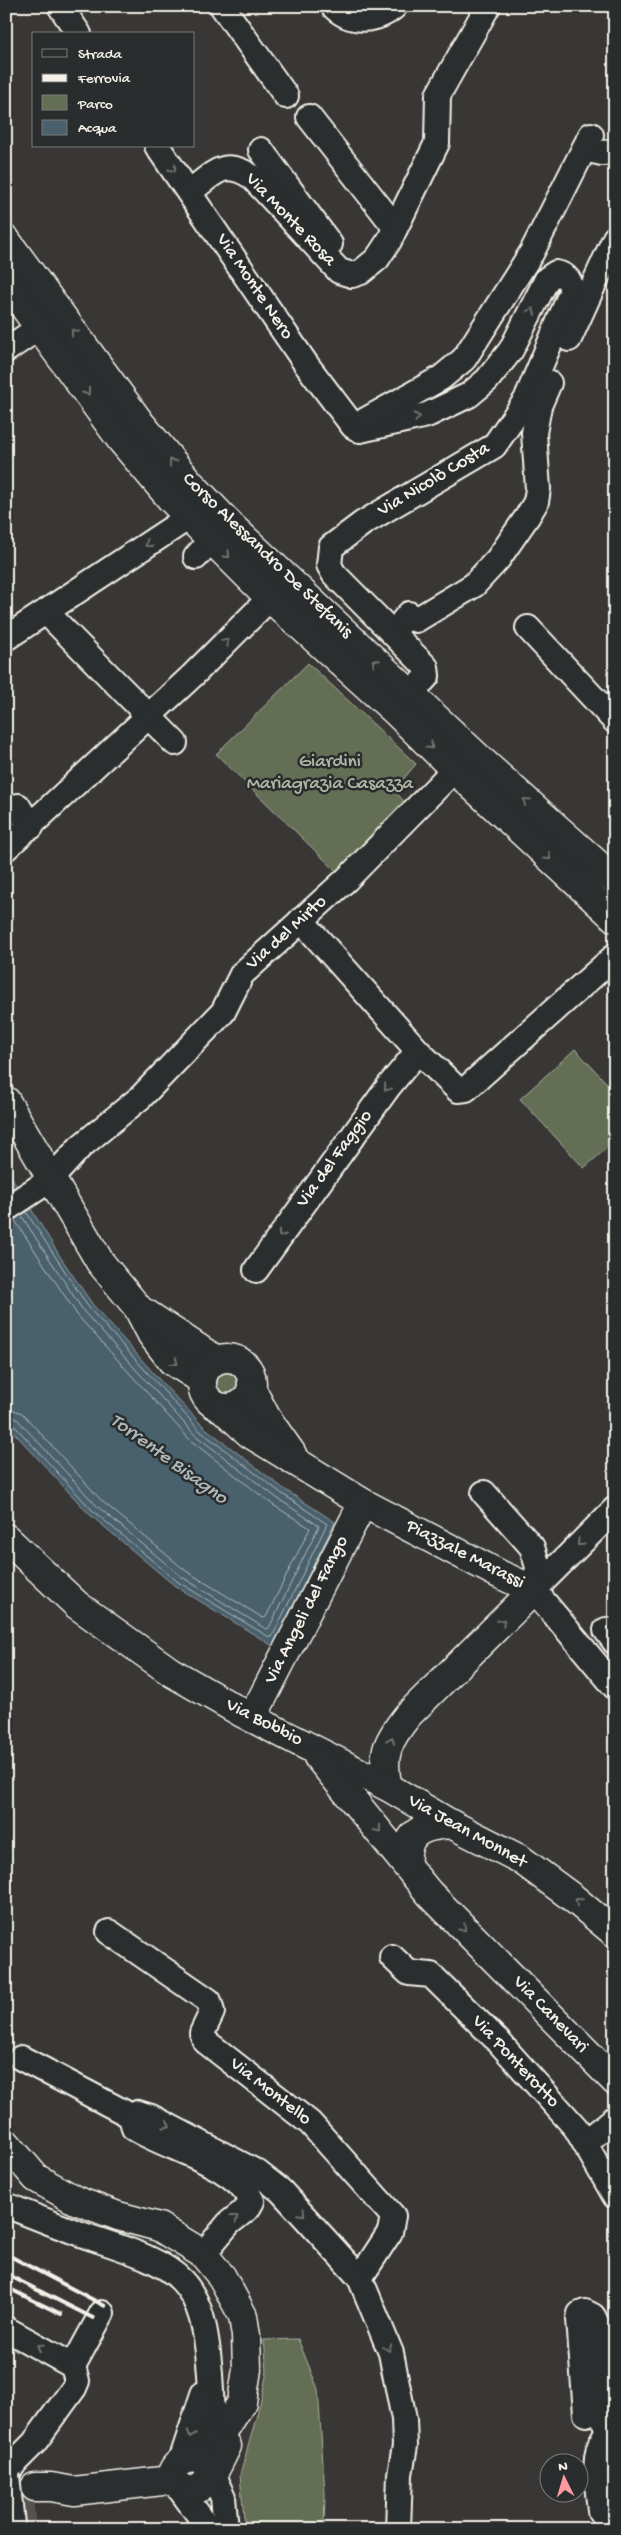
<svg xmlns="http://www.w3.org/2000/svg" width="621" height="2535" font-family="'Gochi Hand',sans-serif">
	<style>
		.green { fill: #646e54; stroke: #acb09e }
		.water { fill: #4a616d; stroke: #8e9b9e }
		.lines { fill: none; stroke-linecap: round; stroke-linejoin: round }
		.shore { stroke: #b0b7b7; stroke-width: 1 }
		.major-tunnel { stroke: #545351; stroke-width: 28; stroke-dasharray: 28 14; stroke-linecap: butt }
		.minor-casing { stroke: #f4f1e8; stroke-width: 28 }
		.major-casing { stroke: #f4f1e8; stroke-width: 31 }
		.minor { stroke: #2a2d2e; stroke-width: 24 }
		.major { stroke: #2a2d2e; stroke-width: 28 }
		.rail { stroke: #f4f1e8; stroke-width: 4 }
		.minor-bridge-casing { stroke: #f4f1e8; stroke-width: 28; stroke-linecap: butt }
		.minor-bridge { stroke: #2a2d2e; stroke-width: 24 }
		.oneway { stroke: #71726f }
		.labels { text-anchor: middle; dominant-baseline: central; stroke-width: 5; stroke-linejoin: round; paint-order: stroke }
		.street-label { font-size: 19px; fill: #f4f1e8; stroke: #2a2d2e }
		.park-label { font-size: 19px; fill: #b3b6a5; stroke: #2a2d2e }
		.water-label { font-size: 20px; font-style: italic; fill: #b0b7b7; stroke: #2a2d2e }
	</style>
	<rect width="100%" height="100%" fill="#383736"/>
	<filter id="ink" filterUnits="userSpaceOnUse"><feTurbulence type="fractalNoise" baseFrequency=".02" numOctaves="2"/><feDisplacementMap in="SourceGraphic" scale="10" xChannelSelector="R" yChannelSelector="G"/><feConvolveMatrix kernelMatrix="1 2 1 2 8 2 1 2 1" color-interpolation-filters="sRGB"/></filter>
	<g filter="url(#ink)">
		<g class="green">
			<path d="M 308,663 L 416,764 L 394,790 L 407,805 L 336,871 L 216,754 Z"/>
			<path d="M 575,1049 L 615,1092 L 615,1141 L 584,1168 L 520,1099 Z"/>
			<circle cx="227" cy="1384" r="13"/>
			<path d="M 298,2339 L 318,2389 L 325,2493 L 324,2529 L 245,2529 L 240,2475 L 260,2404 L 267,2371 L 264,2340 Z"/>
		</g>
		<path class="water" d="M 6,1168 L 61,1258 L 93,1305 L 165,1386 L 204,1427 L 284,1489 L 335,1522 L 273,1646 L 175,1586 L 89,1514 L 6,1424 Z"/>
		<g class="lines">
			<g class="shore">
				<path d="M 6,1407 L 22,1413 L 102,1501 L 186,1571 L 263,1618 L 266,1617 L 310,1528 L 273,1505 L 190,1440 L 78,1316 L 14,1219"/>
				<path d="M 6,1415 L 16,1418 L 97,1506 L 182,1577 L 266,1629 L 269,1628 L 319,1526 L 277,1498 L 195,1435 L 84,1312 L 21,1215"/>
				<path d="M 6,1421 L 12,1423 L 93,1511 L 178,1582 L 269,1637 L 272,1637 L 327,1524 L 281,1493 L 200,1431 L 89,1308 L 26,1212"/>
			</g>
			<path class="major-tunnel" d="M 6,2510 L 36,2507"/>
			<defs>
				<g id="minor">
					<path d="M 60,6 L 79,34"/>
					<path d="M 222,6 L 286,96"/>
					<path d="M 333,6 C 350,24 377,22 395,6"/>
					<path d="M 309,117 L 395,227"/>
					<path d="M 157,146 L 306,364 L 353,426 L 360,430 L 427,415 L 469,395 L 487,380 L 511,350 L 547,279 L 556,273 C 567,275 572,282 571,293 L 526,400 L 494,446 L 363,523 L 331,547 L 329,565 L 334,574 L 426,667 L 427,676 L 399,707"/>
					<path d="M 584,149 L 602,153 L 615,152"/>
					<path d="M 261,150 L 330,244"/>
					<path d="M 189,192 C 213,175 223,157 252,177 L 339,271 L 352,275 L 361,272 L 377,259 L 389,241 L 437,143 L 438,95 L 488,6"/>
					<path d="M 569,339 L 615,238"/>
					<path d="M 6,350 L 40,327"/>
					<path d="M 364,421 L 441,378 L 464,359 L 532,252 L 591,135"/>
					<path d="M 196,557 L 202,550"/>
					<path d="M 47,613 L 175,743"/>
					<path d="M 403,621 L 409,614 L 416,620 L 474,585 L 498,559 L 527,517 L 536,502 L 538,489 L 534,433 L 539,406 L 549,383"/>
					<path d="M 528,628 L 615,721"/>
					<path d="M 6,638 L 189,517"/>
					<path d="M 18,806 L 31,827"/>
					<path d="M 6,848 L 192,676 L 270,598"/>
					<path d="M 301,920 L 418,1051 L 458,1090 L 466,1089 L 615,956"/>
					<path d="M 6,1209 L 50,1180 L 80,1147 L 141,1097 L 223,1012 L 242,974 L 347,879 L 446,778"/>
					<path d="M 256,1270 L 389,1086 L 418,1051"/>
					<path d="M 484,1493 L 532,1547 L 538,1567 L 534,1590"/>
					<path d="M 534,1590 L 615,1687"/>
					<path d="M 534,1590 L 615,1509"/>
					<path d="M 606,1630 L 615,1642"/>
					<path d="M 109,1932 L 209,2001 L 212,2012 L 202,2033 L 205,2041 L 310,2123 L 393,2216 L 390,2232 L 360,2278"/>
					<path d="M 392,1957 L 409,1973 L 431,1975 L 498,2041 L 576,2128 L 615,2196"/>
					<path d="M 21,2058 L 133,2117"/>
					<path d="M 586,2142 L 615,2118"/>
					<path d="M 6,2205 C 36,2217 65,2229 95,2239 C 181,2267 203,2278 210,2374 C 212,2407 214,2424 201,2455"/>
					<path d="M 203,2254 L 229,2223 L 248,2208 L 252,2201 C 234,2163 169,2150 134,2128 L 132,2120 L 138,2113 L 151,2117 L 258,2173 L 281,2191 L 360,2278 L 391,2353 L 404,2419 L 405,2446 L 400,2474 L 398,2529"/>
					<path d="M 6,2329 L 73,2366"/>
					<path d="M 73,2366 L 102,2313"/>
					<path d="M 586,2414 L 579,2319 L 580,2314 L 585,2312 L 593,2316 L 597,2324 L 605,2423 L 615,2449 L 615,2524"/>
					<path d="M 181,2461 L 203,2394"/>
					<path d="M 212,2474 L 223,2497 L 226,2529"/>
					<path d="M 7,2475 L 15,2462 L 34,2443 L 74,2388 L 77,2381 L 73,2366"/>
					<path d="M 179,2488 L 209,2529"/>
					<path d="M 600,2511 C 598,2488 591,2457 604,2437 L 609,2436"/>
				</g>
				<g id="major">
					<path d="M 6,240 L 141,424 L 189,482 L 232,527 L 483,762 L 615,880"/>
					<path d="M 6,282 L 121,440 L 171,499 L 270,598 L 395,711 L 455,770 L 615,918"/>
					<path d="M 6,1101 L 100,1262 L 138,1308 L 152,1335 L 172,1361 L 202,1380"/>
					<path d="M 145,1313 L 216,1360"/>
					<circle cx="227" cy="1383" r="25"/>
					<path d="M 252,1390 L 266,1417 L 292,1454"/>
					<path d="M 222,1408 L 249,1433 L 363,1503 L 499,1574 L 534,1590 L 408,1715 C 388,1740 380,1755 388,1787"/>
					<path d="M 6,1538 L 77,1605 L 171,1672 L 244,1714 L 388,1787 L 451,1824 L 520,1859 L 573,1898 L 615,1933"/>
					<path d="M 252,1718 L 363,1503"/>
					<path d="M 318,1757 L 429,1893 L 615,2081"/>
					<path d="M 407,1866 C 404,1832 421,1826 451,1824"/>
					<path d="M 6,2143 L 36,2178 L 75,2200 L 118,2216 L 159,2227 L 203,2254 L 222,2277 L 243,2316 L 246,2336 L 247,2369 L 242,2402 L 204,2461"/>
					<path d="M 212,2474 L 204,2461 C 189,2454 171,2462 171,2480 C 202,2509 215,2469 227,2446"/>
					<path d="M 35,2487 L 51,2487 L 74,2491 L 171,2480"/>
				</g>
			</defs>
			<use href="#minor" class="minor-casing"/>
			<use href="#major" class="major-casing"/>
			<use href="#minor" class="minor"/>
			<use href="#major" class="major"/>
			<g class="rail">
				<path d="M 6,2254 L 105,2306"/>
				<path d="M 6,2274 L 93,2318"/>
				<path d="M 6,2287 L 61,2314"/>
			</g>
			<defs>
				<path id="minor-bridge" d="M 7,2475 L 12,2525"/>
			</defs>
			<use href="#minor-bridge" class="minor-bridge-casing"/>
			<use href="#minor-bridge" class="minor-bridge"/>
		</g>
		<defs><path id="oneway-chevron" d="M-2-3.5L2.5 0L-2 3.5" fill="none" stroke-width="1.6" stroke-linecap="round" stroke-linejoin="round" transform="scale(1.25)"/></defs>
		<g class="oneway">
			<use href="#oneway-chevron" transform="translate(173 169) rotate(55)"/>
			<use href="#oneway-chevron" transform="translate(532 311) rotate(-66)"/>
			<use href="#oneway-chevron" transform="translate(74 332) rotate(-126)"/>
			<use href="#oneway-chevron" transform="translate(87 392) rotate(54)"/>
			<use href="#oneway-chevron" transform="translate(417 417) rotate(-12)"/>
			<use href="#oneway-chevron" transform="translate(172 462) rotate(-129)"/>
			<use href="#oneway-chevron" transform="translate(148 544) rotate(146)"/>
			<use href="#oneway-chevron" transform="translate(227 555) rotate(45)"/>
			<use href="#oneway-chevron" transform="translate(226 642) rotate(-45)"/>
			<use href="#oneway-chevron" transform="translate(375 662) rotate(-137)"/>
			<use href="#oneway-chevron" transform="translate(430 746) rotate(45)"/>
			<use href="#oneway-chevron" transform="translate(526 801) rotate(-138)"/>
			<use href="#oneway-chevron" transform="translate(548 857) rotate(43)"/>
			<use href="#oneway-chevron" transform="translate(387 1088) rotate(127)"/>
			<use href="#oneway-chevron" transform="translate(281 1234) rotate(126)"/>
			<use href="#oneway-chevron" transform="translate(175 1362) rotate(38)"/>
			<use href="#oneway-chevron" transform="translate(580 1543) rotate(136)"/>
			<use href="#oneway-chevron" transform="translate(502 1622) rotate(-45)"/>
			<use href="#oneway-chevron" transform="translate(391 1740) rotate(-67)"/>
			<use href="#oneway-chevron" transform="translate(378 1829) rotate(51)"/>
			<use href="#oneway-chevron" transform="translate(578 1901) rotate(-140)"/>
			<use href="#oneway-chevron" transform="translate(463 1928) rotate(44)"/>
			<use href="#oneway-chevron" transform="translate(167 2125) rotate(28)"/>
			<use href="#oneway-chevron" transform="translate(302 2213) rotate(47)"/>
			<use href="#oneway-chevron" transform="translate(235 2218) rotate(-38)"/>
			<use href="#oneway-chevron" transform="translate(40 2347) rotate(-151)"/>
			<use href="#oneway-chevron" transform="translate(388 2348) rotate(71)"/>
			<use href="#oneway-chevron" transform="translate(191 2434) rotate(110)"/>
		</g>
	</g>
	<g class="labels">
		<g class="street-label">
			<text transform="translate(290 220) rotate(46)">Via Monte Rosa</text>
			<text transform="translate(254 287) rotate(56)">Via Monte Nero</text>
			<text transform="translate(434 480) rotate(-31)">Via Nicolò Costa</text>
			<text transform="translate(267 556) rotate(44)">Corso Alessandro De Stefanis</text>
			<text transform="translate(287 933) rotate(-42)">Via del Mirto</text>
			<text transform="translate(335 1159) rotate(-54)">Via del Faggio</text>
			<text transform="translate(465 1555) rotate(27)">Piazzale Marassi</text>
			<text transform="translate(307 1610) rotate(-63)">Via Angeli del Fango</text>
			<text transform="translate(264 1723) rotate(27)">Via Bobbio</text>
			<text transform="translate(467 1832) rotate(29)">Via Jean Monnet</text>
			<text transform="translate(550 2015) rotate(46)">Via Canevari</text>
			<text transform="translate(515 2062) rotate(47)">Via Ponterotto</text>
			<text transform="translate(270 2092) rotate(38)">Via Montello</text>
		</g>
		<g class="park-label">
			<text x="330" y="762">Giardini<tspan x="330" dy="22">Mariagrazia Casazza</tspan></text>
		</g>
		<g class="water-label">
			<text transform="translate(168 1460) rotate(36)">Torrente Bisagno</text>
		</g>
	</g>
	<rect width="621" height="2535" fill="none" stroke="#2a2d2e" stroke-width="25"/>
	<rect x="12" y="12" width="596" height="2510" fill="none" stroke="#f4f1e8" stroke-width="2" filter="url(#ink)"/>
	<rect x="32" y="32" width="162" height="115" fill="#2a2d2e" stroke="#7b7b78"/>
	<rect x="42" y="49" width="25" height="8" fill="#2a2d2e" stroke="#7b7b78"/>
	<text x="78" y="58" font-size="15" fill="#f4f1e8">Strada</text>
	<rect x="42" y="74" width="25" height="8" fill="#f4f1e8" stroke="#7b7b78"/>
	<text x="78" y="82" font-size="15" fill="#f4f1e8">Ferrovia</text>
	<rect x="42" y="95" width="25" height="15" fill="#646e54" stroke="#7b7b78"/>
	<text x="78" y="108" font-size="15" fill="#f4f1e8">Parco</text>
	<rect x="42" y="120" width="25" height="15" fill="#4a616d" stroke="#7b7b78"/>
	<text x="78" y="132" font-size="15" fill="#f4f1e8">Acqua</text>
	<g transform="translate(564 2478) rotate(355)"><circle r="24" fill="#2a2d2e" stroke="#7b7b78"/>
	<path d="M0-4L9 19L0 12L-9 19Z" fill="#ff9aa2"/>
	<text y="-8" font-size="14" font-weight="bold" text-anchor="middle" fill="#f4f1e8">N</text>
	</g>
</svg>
